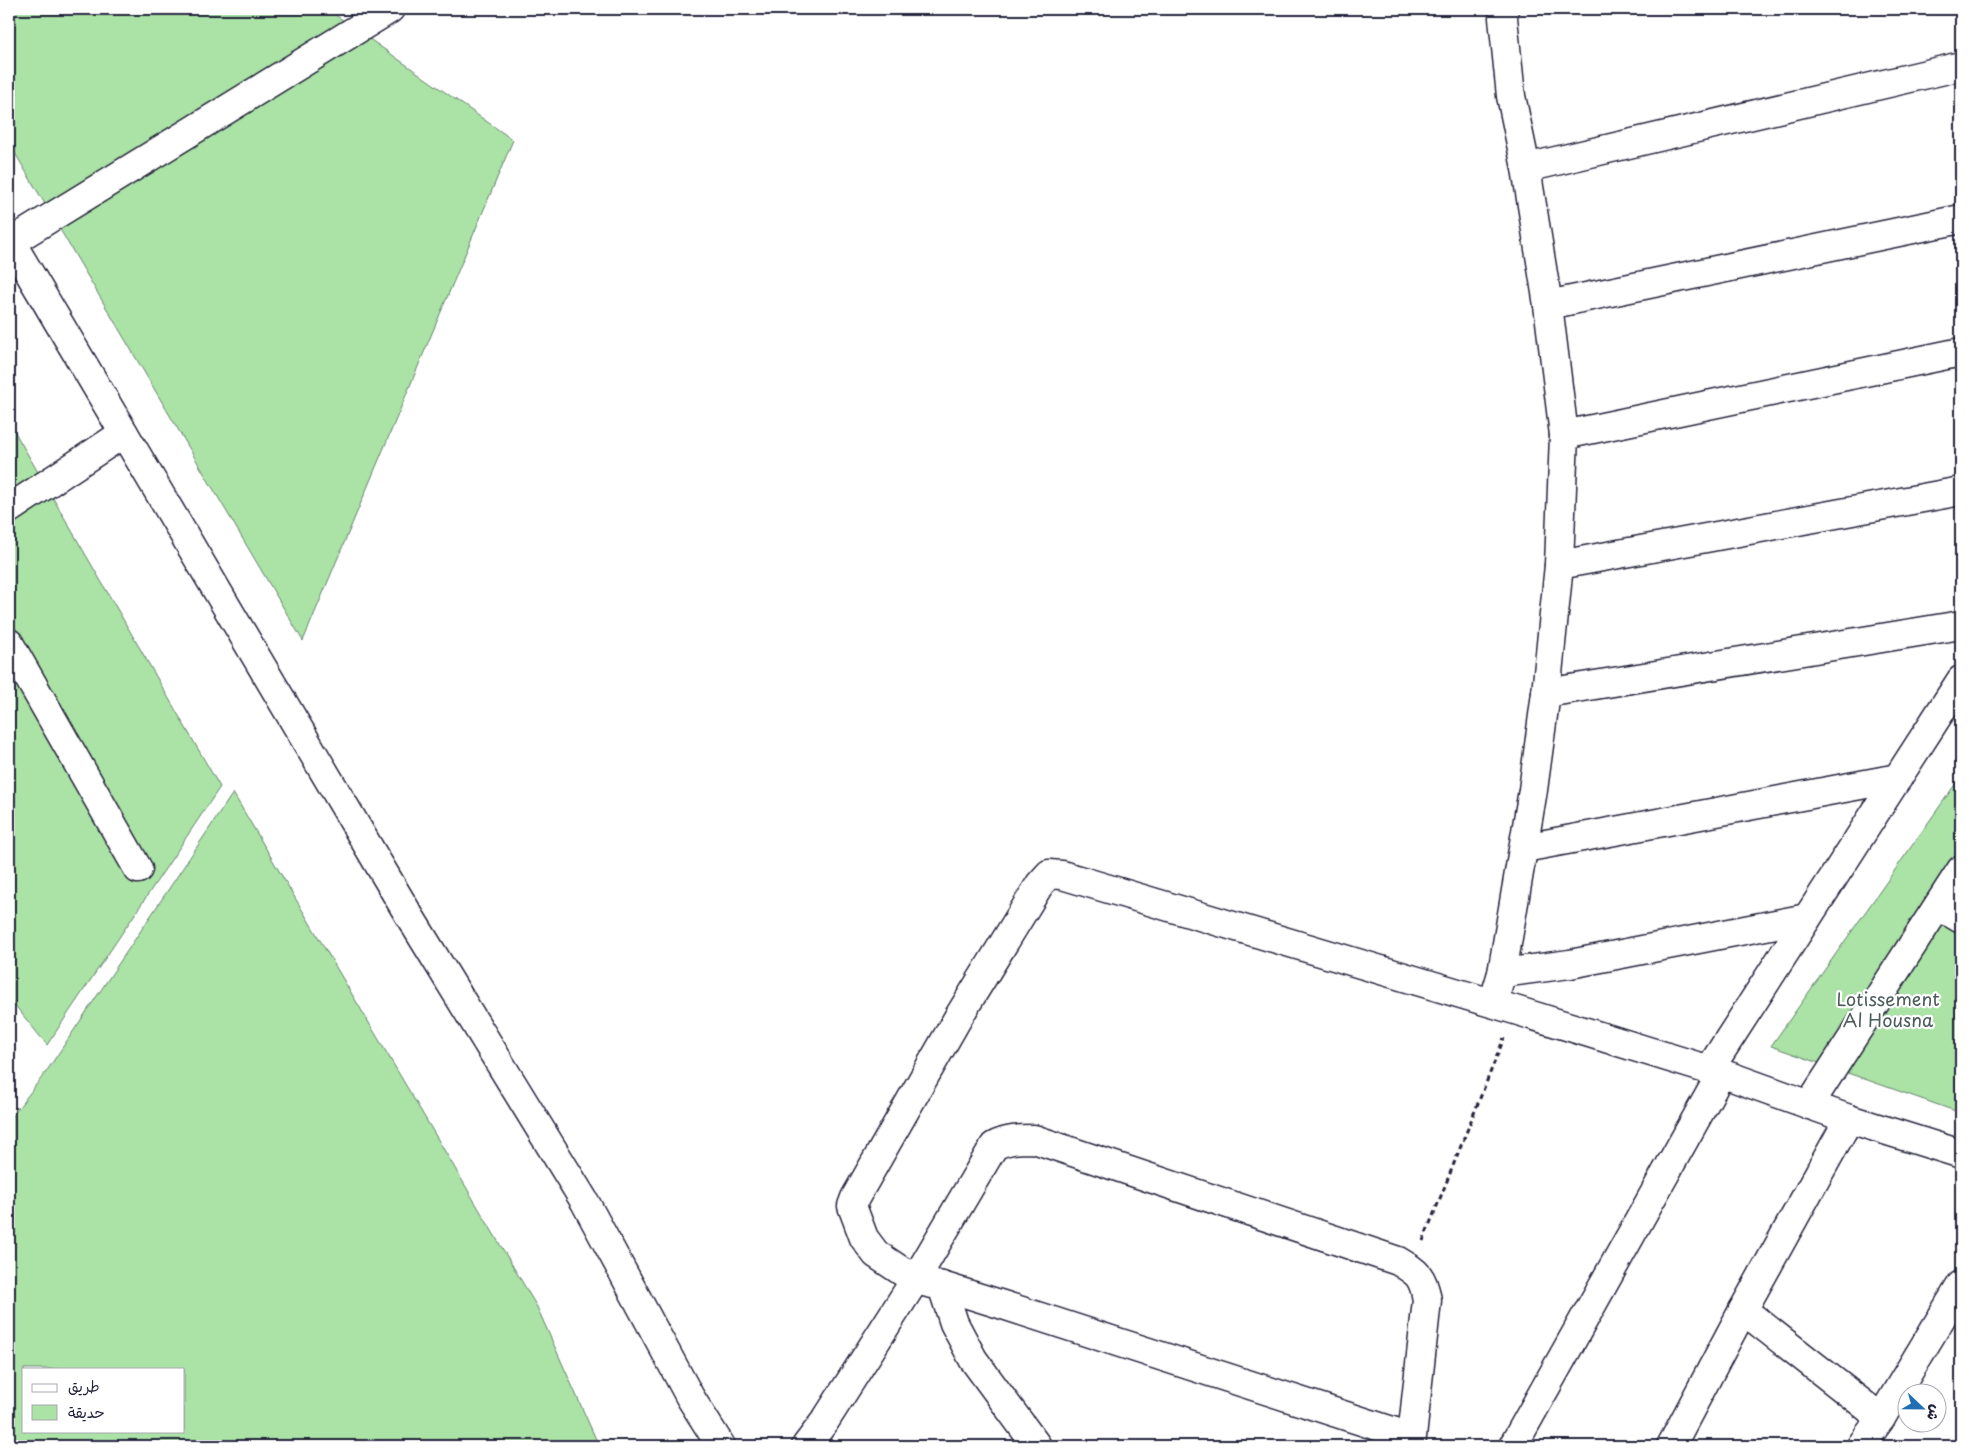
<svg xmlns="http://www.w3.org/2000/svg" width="1970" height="1455" font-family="'Playpen Sans','Playpen Sans Arabic',sans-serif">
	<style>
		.green { fill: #abe2a5; stroke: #668270; fill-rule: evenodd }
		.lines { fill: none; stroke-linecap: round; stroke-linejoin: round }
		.street-casing { stroke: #22223b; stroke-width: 31 }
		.secondary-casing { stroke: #22223b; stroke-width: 31 }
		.path { stroke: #22223b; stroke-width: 3; stroke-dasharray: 5 4; stroke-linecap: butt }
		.street { stroke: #fff; stroke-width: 28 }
		.secondary { stroke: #fff; stroke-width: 28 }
		.labels { text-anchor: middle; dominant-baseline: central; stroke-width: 4.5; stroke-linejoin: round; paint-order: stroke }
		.park-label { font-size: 18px; fill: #4b5c5b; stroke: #fff }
	</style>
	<rect width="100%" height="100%" fill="#fff"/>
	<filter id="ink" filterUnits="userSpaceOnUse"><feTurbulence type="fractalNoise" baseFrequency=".02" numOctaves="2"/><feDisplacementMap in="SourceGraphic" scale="10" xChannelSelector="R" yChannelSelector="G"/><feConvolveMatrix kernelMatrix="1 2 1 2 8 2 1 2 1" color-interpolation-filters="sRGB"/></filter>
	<g filter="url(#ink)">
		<g class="green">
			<path d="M 9,9 L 327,9 L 513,140 L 303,641 L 9,143 Z"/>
			<path d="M 9,422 L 220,787 L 47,1045 L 9,998 Z"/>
			<path d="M 1961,776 L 1961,1113 L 1771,1046 Z"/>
			<path d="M 233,793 L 537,1307 L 599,1446 L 9,1446 L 9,1120 L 46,1072 ZM 24,1369 L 184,1369 L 184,1431 L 24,1431 Z"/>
		</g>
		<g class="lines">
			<defs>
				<g id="street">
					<path d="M 390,9 L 11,242 L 407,912 L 585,1202 L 690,1397 L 721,1446"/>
					<path d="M 1526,168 L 1961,66"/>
					<path d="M 1548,305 L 1961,219"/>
					<path d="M 1564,435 L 1961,352"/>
					<path d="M 9,509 L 124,433"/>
					<path d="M 1559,565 L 1961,491"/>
					<path d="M 9,643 L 138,869"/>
					<path d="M 1546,693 L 1961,625"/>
					<path d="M 1524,848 L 1898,778"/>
					<path d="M 1939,906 L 1961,919"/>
					<path d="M 1502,973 L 1570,964 L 1807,918"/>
					<path d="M 1493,1003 L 1502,973 L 1533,790 L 1546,693 L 1559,565 L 1564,435 L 1548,305 L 1526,168 L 1511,96 L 1503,18 L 1504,9"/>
					<path d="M 1709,1070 L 1961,680"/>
					<path d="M 1809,1105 L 1961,870"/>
					<path d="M 942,1286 L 954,1323 L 973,1359 L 1037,1446"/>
					<path d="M 1743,1310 L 1881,1418"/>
					<path d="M 1411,1437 L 1003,1305 L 942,1286 L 915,1280 L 876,1254 L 864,1238 L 852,1206 L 855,1198 L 959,1016 L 1040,884 L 1049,874 L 1062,875 L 1515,1010 L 1732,1077 L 1849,1119 L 1961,1154"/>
					<path d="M 806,1446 L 825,1421 L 915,1280 L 994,1146 C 1007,1139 1019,1139 1034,1139 L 1398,1261 C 1418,1273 1423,1276 1427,1300 L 1411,1446"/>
					<path d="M 1513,1446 L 1721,1074"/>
					<path d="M 1671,1446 L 1743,1310 L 1849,1119"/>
					<path d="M 1861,1446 L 1881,1418 L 1961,1285"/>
				</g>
				<path id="secondary" d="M 9,238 L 11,242 L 9,244"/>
			</defs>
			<use href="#street" class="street-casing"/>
			<use href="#secondary" class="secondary-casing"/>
			<path class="path" d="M 1423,1241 L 1504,1038"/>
			<use href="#street" class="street"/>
			<use href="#secondary" class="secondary"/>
		</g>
	</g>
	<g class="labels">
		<g class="park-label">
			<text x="1888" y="998">Lotissement<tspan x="1888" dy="21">Al Housna</tspan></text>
		</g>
	</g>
	<rect width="1970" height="1455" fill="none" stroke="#fff" stroke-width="30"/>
	<rect x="15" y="15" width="1940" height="1425" fill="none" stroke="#22223b" stroke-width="2" filter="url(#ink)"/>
	<rect x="22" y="1368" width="162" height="65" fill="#ffffff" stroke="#a7a7b1"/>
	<rect x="32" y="1384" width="25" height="8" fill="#ffffff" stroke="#a7a7b1"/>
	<text x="68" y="1392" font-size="15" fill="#22223b">طريق</text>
	<rect x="32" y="1405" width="25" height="15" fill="#abe2a5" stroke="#a7a7b1"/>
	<text x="68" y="1418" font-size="15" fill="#22223b">حديقة</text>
	<g transform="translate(1922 1408) rotate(112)"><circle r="24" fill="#ffffff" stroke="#a7a7b1"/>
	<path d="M0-4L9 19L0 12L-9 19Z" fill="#1f6fb2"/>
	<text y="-8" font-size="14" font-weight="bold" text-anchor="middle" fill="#22223b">ش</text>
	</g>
</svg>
